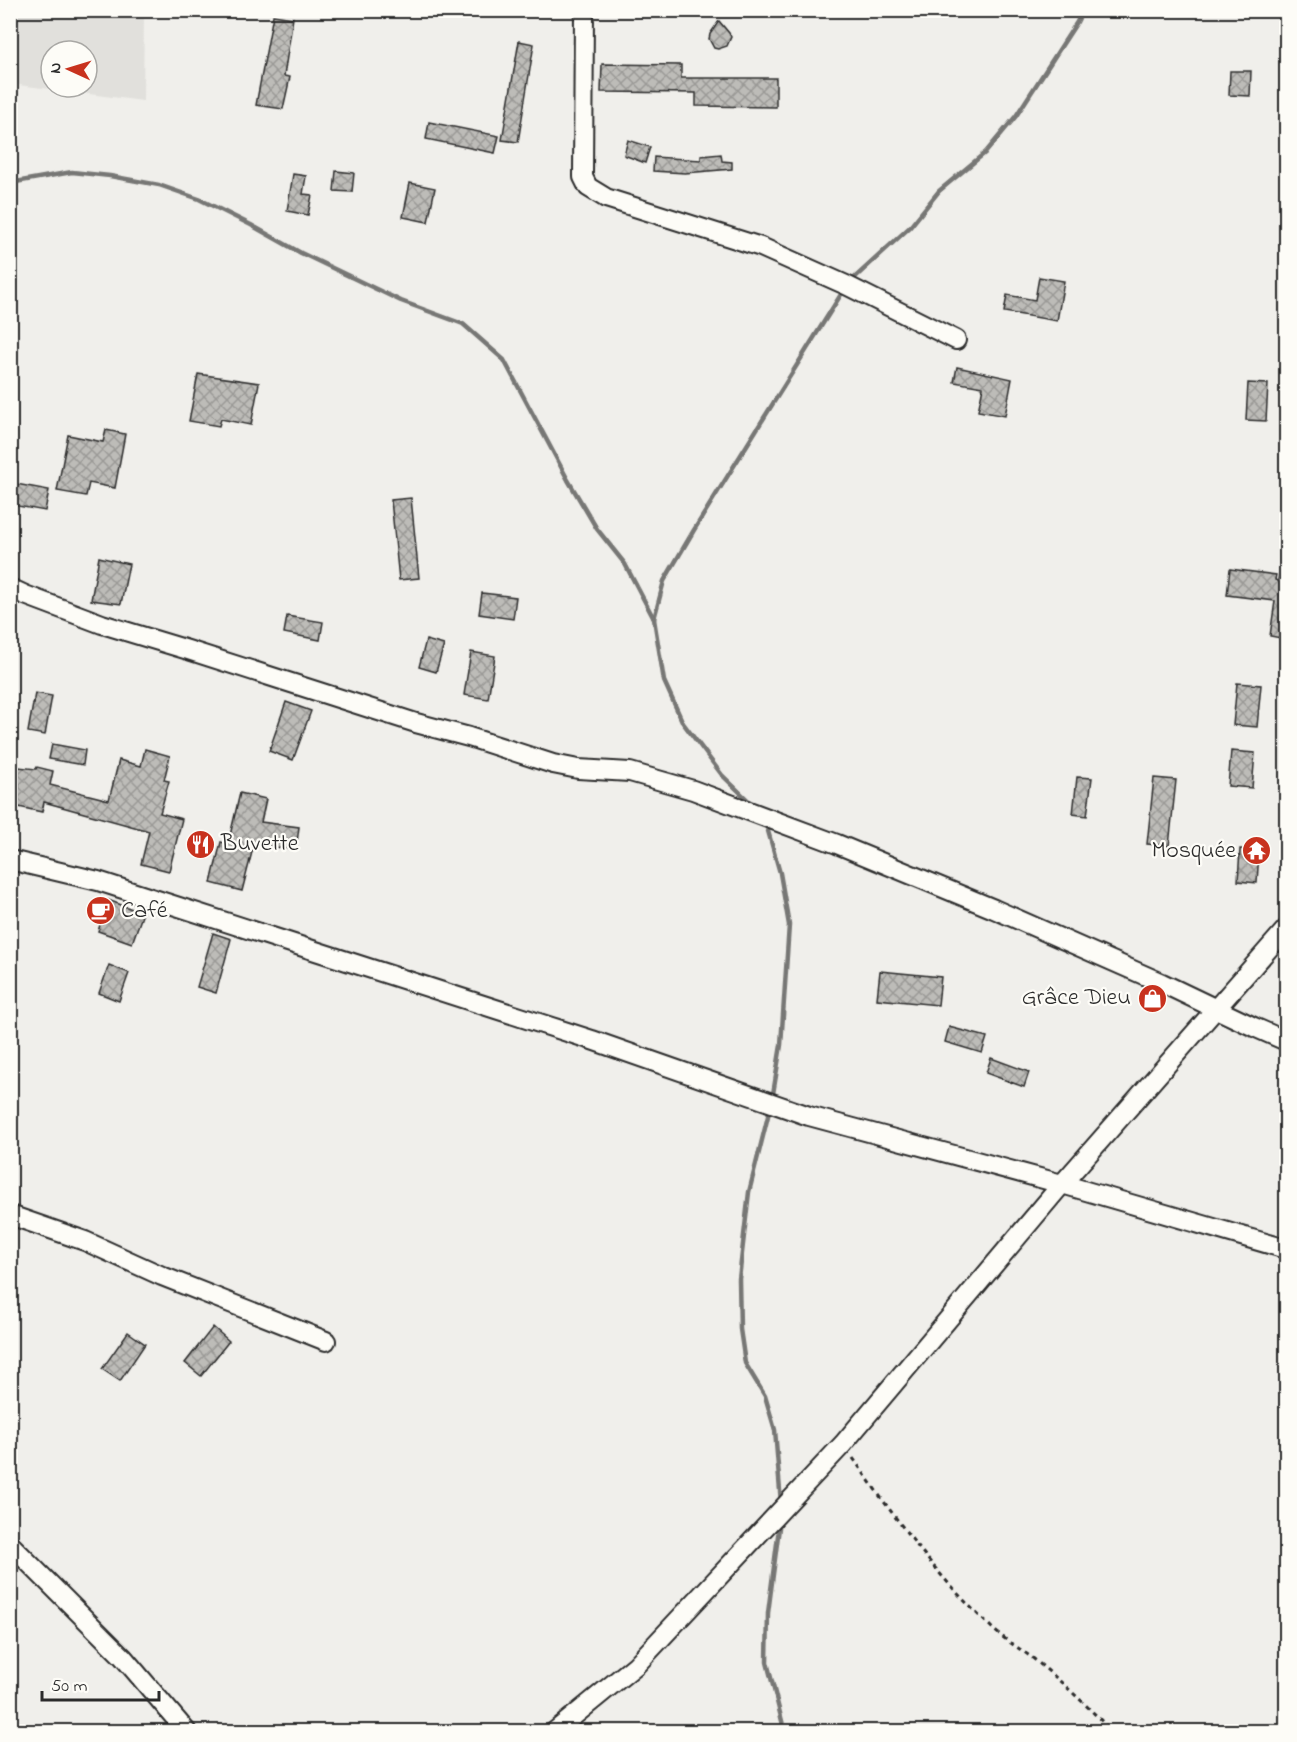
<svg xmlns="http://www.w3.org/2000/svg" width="1297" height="1742" font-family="'Indie Flower',sans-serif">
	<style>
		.built { fill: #e1e0dc; fill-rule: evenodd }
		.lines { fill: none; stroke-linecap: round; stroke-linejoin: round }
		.stream { stroke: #777775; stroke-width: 4.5 }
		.building { fill: url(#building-cross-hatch); stroke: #2b2b2b; stroke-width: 1.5 }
		.minor-casing { stroke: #2b2b2b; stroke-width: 22 }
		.path { stroke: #2b2b2b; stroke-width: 3; stroke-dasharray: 4.5 4.5; stroke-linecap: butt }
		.minor { stroke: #fdfcf7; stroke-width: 18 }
		.labels { text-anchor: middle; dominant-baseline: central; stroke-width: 4.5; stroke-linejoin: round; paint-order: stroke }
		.poi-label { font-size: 24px; fill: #2b2b2b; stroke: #fdfcf7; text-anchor: start }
	</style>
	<defs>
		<pattern id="building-cross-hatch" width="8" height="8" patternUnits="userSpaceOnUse" patternTransform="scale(1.5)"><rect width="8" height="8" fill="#bdbcb8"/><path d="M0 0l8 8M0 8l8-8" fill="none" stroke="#9a9996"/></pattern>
	</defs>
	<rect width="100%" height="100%" fill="#f0efeb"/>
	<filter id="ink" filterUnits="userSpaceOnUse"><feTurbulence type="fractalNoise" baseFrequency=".0167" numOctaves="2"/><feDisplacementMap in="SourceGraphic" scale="12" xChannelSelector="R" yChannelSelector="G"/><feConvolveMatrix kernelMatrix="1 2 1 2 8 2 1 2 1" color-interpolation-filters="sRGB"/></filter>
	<g filter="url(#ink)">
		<path class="built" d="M 11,10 L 144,11 L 143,101 L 11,84 ZM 51,51 L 87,51 L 87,87 L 51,87 Z"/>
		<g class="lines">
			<g class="stream">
				<path d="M 10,183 L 72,172 L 110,176 L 159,185 L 199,199 L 251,225 L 301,253 L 401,301 L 463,324 L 504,360 L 568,480 L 597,529 L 625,564 L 654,619"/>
				<path d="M 850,282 L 910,227 L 939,191 L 986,152 L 1016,116 L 1077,22 L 1083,10"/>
				<path d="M 753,805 L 722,775 L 683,723 L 664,681 L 654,619 L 664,581 L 694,530 L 845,288"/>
				<path d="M 766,824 L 780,873 L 789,925 L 781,1045 L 772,1100"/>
				<path d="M 770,1108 L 749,1192 L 739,1279 L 740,1329 L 745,1363 L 765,1396 L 775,1430 L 781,1503"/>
				<path d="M 780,1520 L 768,1613 L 767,1662 L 783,1725 L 787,1732"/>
			</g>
		</g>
		<g class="building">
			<path d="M 273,15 L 293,18 L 284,76 L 290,77 L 283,109 L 256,105 Z"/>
			<path d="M 719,21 L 729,33 L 731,37 L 727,46 L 718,49 L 714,48 L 709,39 L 710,34 Z"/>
			<path d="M 519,41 L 534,44 L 518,142 L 502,140 Z"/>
			<path d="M 602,64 L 681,65 L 681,78 L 776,78 L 776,107 L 696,106 L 696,93 L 601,92 Z"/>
			<path d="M 1230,71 L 1251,71 L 1250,96 L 1229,95 Z"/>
			<path d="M 429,122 L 499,136 L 495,153 L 426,139 Z"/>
			<path d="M 628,140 L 650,147 L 645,163 L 624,155 Z"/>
			<path d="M 721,154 L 722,161 L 732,162 L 732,169 L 685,173 L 653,171 L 654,157 L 701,160 L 701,156 Z"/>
			<path d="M 336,171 L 354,173 L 352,192 L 334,191 Z"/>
			<path d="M 293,174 L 306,176 L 303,194 L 312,195 L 308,215 L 287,211 Z"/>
			<path d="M 410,183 L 435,188 L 428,222 L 403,217 Z"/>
			<path d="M 1039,277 L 1064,281 L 1057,321 L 1004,312 L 1007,295 L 1035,300 Z"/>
			<path d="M 957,367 L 1012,379 L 1005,416 L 978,411 L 983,387 L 954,382 Z"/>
			<path d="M 198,374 L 259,383 L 251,425 L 221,419 L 219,426 L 189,421 Z"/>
			<path d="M 1248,383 L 1268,384 L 1266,421 L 1246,420 Z"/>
			<path d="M 106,430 L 125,434 L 115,488 L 89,483 L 86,496 L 57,491 L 68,435 L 103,442 Z"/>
			<path d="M 16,484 L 49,490 L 45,511 L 12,505 Z"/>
			<path d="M 411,498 L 419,578 L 399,580 L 391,500 Z"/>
			<path d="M 99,557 L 129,564 L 121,604 L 91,600 Z"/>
			<path d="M 1230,569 L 1276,575 L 1275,580 L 1278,581 L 1279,575 L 1287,576 L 1287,639 L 1270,636 L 1275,601 L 1227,595 Z"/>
			<path d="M 482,593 L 516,597 L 513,619 L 479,614 Z"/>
			<path d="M 287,616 L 323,622 L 320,640 L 284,633 Z"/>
			<path d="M 426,640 L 444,645 L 436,672 L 419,667 Z"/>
			<path d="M 471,652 L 495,656 L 488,699 L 464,695 Z"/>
			<path d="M 1237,683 L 1261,685 L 1257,727 L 1233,725 Z"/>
			<path d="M 35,693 L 52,696 L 45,735 L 28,732 Z"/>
			<path d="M 286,702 L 311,711 L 293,760 L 269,751 Z"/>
			<path d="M 52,744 L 85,750 L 83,765 L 49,759 Z"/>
			<path d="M 145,749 L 170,756 L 164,780 L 169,781 L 160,813 L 182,819 L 169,871 L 141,864 L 149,831 L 44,802 L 42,812 L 14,806 L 19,785 L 10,784 L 10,766 L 36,769 L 37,767 L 53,771 L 50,785 L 109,800 L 119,760 L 141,766 Z"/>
			<path d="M 1231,751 L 1255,753 L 1252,788 L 1228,786 Z"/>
			<path d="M 1077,777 L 1092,778 L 1087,816 L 1073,814 Z"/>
			<path d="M 1154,778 L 1176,780 L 1169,846 L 1147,844 Z"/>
			<path d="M 240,793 L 266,799 L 261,822 L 299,827 L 296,850 L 254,844 L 242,891 L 211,883 L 221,842 L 228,844 Z"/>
			<path d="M 1240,849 L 1259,851 L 1257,883 L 1238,881 Z"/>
			<path d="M 108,900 L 143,913 L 132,943 L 98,931 Z"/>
			<path d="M 213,933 L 231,939 L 216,993 L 197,987 Z"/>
			<path d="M 109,965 L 129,973 L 119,1001 L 99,993 Z"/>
			<path d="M 880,971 L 941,977 L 938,1005 L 877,999 Z"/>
			<path d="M 949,1027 L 987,1037 L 982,1053 L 945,1042 Z"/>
			<path d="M 991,1058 L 1029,1072 L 1024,1087 L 986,1073 Z"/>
			<path d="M 213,1327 L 229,1341 L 201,1376 L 185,1363 Z"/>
			<path d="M 128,1332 L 145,1344 L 120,1381 L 102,1369 Z"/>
		</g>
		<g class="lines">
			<defs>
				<g id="minor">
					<path d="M 584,10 L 583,177 L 588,187 L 606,198 L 761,247 L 846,285 L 956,340"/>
					<path d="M 10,588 L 25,595 L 102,624 L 188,650 L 416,723 L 469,737 L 553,764 L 578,769 L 630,772 L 693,790 L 837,844 L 994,909 L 1162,983 L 1254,1027 L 1286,1041"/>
					<path d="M 10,860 L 98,881 L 176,906 L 592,1040 L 809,1116 L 1062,1184 L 1286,1249"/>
					<path d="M 10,1215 L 85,1241 L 162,1276 L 326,1341"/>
					<path d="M 10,1544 L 123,1657 L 187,1732"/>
					<path d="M 554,1732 L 636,1665 L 843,1444 L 1062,1184 L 1286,929"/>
				</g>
			</defs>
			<use href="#minor" class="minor-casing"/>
			<path class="path" d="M 853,1458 C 895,1518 937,1577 991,1627 C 1004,1640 1021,1649 1035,1660 C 1062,1682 1088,1706 1112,1732"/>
			<use href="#minor" class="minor"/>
		</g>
	</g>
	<defs>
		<symbol id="restaurant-disc" viewBox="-11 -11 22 22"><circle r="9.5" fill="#c8321e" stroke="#fdfcf7"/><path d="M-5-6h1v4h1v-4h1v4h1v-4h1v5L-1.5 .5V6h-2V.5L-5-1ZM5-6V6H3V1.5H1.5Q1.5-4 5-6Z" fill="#fff"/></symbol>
		<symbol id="temple-disc" viewBox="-11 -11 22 22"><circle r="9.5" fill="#c8321e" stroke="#fdfcf7"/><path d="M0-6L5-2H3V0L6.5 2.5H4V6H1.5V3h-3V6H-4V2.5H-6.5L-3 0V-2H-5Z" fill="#fff"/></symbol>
		<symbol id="cafe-disc" viewBox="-11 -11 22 22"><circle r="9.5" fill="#c8321e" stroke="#fdfcf7"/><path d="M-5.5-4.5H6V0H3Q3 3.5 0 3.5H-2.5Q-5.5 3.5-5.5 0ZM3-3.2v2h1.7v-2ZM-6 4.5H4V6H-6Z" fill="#fff"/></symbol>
		<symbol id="shop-disc" viewBox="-11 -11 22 22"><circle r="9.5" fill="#c8321e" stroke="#fdfcf7"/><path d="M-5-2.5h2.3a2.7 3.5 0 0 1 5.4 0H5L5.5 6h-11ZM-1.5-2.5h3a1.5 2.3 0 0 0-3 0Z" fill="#fff"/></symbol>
	</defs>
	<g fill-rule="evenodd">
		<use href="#restaurant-disc" x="184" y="828" width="33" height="33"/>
		<use href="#temple-disc" x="1240" y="834" width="33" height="33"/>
		<use href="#cafe-disc" x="84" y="894" width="33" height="33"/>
		<use href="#shop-disc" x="1136" y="982" width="33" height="33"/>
	</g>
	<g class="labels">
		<g class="poi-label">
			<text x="221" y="844">Buvette</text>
			<text x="1236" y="851" text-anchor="end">Mosquée</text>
			<text x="121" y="911">Café</text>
			<text x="1131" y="998" text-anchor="end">Grâce Dieu</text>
		</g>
	</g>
	<rect width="1297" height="1742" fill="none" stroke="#fdfcf7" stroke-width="36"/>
	<rect x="18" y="18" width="1261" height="1706" fill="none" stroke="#2b2b2b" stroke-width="2" filter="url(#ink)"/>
	<g transform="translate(69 69) rotate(274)"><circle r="28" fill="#fdfcf7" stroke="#a9a8a5" stroke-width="1.5"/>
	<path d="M0-4.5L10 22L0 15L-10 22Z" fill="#c8321e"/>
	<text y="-9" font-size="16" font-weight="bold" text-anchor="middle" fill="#2b2b2b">N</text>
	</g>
	<path d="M42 1691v9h117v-9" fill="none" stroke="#2b2b2b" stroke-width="3"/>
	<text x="51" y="1691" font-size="18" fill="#2b2b2b" stroke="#fdfcf7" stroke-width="4.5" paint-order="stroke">50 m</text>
</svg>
